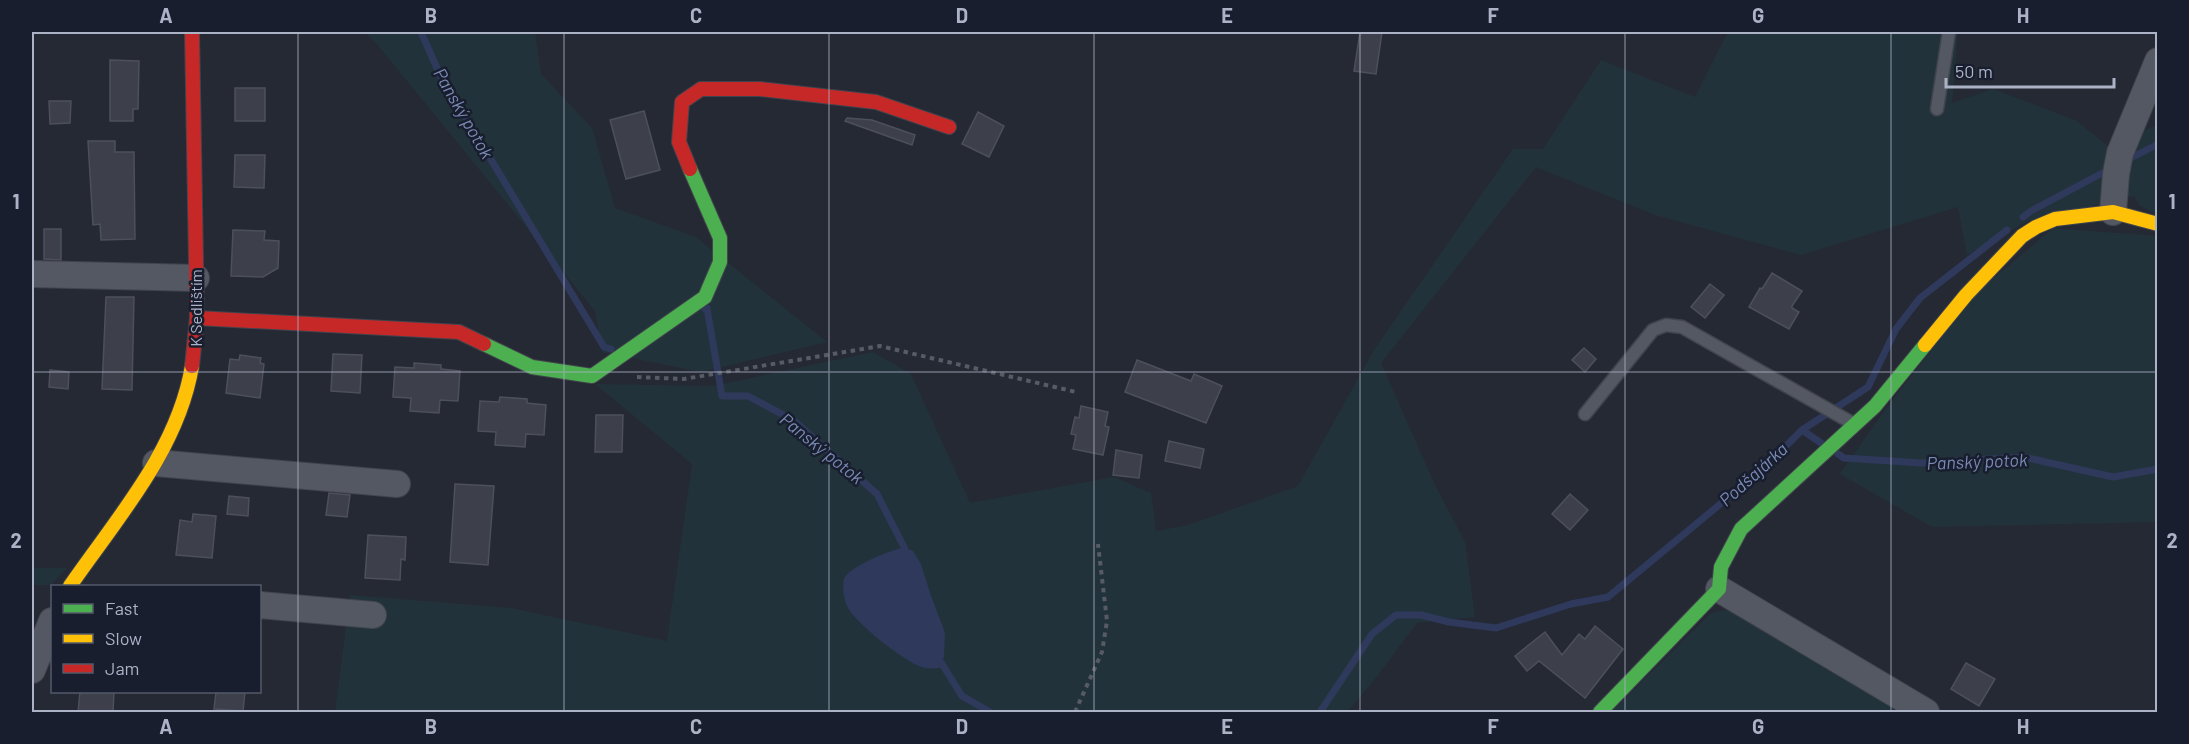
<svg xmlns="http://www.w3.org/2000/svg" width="2189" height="744" font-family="Barlow,sans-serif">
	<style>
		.green { fill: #22323a }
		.water { fill: #2e395c }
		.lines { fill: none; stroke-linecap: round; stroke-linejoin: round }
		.stream { stroke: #2e395c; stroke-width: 7 }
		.building { fill: #3d404a; stroke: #4c505c; stroke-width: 1.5 }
		.lane-casing { stroke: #41444d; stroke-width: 15 }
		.street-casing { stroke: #41444d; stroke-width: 28 }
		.fast-casing { stroke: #41444d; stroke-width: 16 }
		.slow-casing { stroke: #41444d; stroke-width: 16 }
		.jam-casing { stroke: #41444d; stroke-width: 16 }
		.path { stroke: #575b65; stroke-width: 4; stroke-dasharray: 4.5 4.5; stroke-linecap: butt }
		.lane { stroke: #545862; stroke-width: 12 }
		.street { stroke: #545862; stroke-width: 26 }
		.fast { stroke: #4caf50; stroke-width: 14 }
		.slow { stroke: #ffc107; stroke-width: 14 }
		.jam { stroke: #c62828; stroke-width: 14 }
		.grid { fill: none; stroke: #adb3c7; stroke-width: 1.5; stroke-opacity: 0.55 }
		.labels { text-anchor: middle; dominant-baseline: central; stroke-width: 5; stroke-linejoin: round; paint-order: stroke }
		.street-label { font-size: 16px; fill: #adb3c7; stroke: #181e2e }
		.water-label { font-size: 18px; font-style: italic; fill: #7a8ab5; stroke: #181e2e }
		.neatline { fill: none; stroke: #adb3c7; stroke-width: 2 }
		.grid-label { font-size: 20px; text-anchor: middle; font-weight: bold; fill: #adb3c7 }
	</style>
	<rect width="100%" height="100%" fill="#252934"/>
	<g class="green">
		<path d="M 364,32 L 535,32 L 541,74 L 592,128 L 615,208 L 696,237 L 827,342 L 701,372 L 602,352 L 595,311 L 376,43 Z"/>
		<path d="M 1728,32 L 1958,32 L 1952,103 L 1993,89 L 2077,121 L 2121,157 L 2139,133 L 2157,125 L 2157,215 L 2139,205 L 2134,196 L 2028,221 L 1967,255 L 1958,207 L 1801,255 L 1655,215 L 1536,167 L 1381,363 L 1435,485 L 1465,542 L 1475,617 L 1417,623 L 1375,679 L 1347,712 L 335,712 L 350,595 L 511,608 L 667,641 L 692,464 L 595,384 L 713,386 L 873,352 L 911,374 L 970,503 L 1114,477 L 1151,493 L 1156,531 L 1188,525 L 1298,486 L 1374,350 L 1513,149 L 1543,149 L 1601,60 L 1695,97 Z"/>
		<path d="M 2053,228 L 2157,236 L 2157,522 L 1932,527 L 1840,474 L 1885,410 L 1976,293 Z"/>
		<path d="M 32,568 L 67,568 L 51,585 L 32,585 Z"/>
		<path d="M 1737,608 L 1900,712 L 1611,712 L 1711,613 Z"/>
	</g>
	<path class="water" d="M 904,547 L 913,551 L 921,564 L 930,593 L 945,633 L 944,657 L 939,668 C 935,668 929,669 925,668 C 907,664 855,623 847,606 C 844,599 842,586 844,579 C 849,566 892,550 904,547 Z"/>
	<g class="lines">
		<g class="stream">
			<path d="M 421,32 L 440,75 L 604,347 L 611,349"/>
			<path d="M 2125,161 L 2158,144"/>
			<path d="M 2023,217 L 2031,211 L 2110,169"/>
			<path d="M 705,309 L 707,308 L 722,396 L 748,396 L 793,420 L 877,494 L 904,547 L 906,555"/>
			<path d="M 1802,430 L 1821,443"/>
			<path d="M 1838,454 L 1844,458 L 1921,463 L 2024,457 L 2113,477 L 2158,469"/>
			<path d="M 937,656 L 962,696 L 990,712"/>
			<path d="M 1320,712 L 1372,634 L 1396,615 L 1421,615 L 1449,622 L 1496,628 L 1571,604 L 1608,597 L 1765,467 L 1802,430 L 1868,387 L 1896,329 L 1920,298 L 2007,230"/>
		</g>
	</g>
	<g class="building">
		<path d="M 1360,32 L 1382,32 L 1376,74 L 1354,71 Z"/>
		<path d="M 110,60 L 139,61 L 138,109 L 133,109 L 133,121 L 110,121 Z"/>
		<rect x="235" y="88" width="30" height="33"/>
		<path d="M 49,101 L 71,101 L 70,123 L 50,124 Z"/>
		<path d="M 644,111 L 660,170 L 626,179 L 610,120 Z"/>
		<path d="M 978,112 L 1004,126 L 989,157 L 962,144 Z"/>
		<path d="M 847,118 L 872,120 L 915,135 L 912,145 L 845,121 Z"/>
		<path d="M 88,141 L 115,141 L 115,152 L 134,152 L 135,239 L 101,240 L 100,224 L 93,225 Z"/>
		<path d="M 235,155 L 265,155 L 264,188 L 234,187 Z"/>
		<path d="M 44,229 L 61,229 L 61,260 L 44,259 Z"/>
		<path d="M 233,230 L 265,231 L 264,240 L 279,241 L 278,268 L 263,277 L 231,276 Z"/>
		<path d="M 1772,273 L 1802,291 L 1792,306 L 1792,308 L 1799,312 L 1789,329 L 1749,307 L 1760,288 L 1762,289 Z"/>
		<path d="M 1710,284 L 1724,295 L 1705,318 L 1691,307 Z"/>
		<path d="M 106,297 L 134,297 L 132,390 L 102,389 Z"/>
		<path d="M 1584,348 L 1596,359 L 1585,372 L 1572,360 Z"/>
		<path d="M 333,354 L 362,355 L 360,393 L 331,391 Z"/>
		<path d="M 240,355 L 261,358 L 260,363 L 264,364 L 260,398 L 226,393 L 230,359 L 239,360 Z"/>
		<path d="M 1137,360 L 1191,381 L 1194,374 L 1222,386 L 1206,423 L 1125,392 Z"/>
		<path d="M 414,363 L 441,365 L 441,369 L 460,371 L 458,401 L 440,400 L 439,413 L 410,411 L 411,398 L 393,397 L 395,367 L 414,368 Z"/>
		<path d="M 50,370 L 69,372 L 68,389 L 49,387 Z"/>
		<path d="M 500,397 L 527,399 L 527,403 L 546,405 L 544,435 L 526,434 L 525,447 L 495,445 L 496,432 L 478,431 L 480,401 L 499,402 Z"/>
		<path d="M 1081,406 L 1108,412 L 1105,426 L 1109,427 L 1103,455 L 1073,449 L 1076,435 L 1071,434 L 1075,417 L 1079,418 Z"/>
		<path d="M 596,415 L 623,415 L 622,452 L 595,452 Z"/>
		<path d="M 1169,441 L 1204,449 L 1200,468 L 1165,461 Z"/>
		<path d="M 1116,450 L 1142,455 L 1139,478 L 1113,475 Z"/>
		<path d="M 455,484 L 494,486 L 488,565 L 450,562 Z"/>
		<path d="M 329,493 L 350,495 L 347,517 L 326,515 Z"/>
		<path d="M 1570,494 L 1588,510 L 1570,530 L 1552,514 Z"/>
		<path d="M 229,496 L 249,498 L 248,516 L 227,514 Z"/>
		<path d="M 193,514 L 216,516 L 212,558 L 176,555 L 180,520 L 192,522 Z"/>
		<path d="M 368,535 L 406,537 L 405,560 L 401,559 L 400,580 L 365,578 Z"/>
		<path d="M 1595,626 L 1623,649 L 1585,698 L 1539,661 L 1527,671 L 1515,656 L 1545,632 L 1562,655 L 1579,634 L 1585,639 Z"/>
		<path d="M 1966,663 L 1995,679 L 1979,706 L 1951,689 Z"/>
		<path d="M 80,692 L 114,692 L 113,712 L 78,712 Z"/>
		<path d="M 216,692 L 245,692 L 243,711 L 214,709 Z"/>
	</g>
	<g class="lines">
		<defs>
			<g id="lane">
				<path d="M 1937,109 L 1949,32"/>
				<path d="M 1585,414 L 1653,330 L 1666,325 L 1682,327 L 1854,424"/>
			</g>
			<g id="street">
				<path d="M 2113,212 L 2116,174 L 2120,153 L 2158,61"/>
				<path d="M 32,274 L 196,278"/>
				<path d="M 156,463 L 397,484"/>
				<path d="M 1719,589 L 1926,712"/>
				<path d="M 260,605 L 373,615"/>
				<path d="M 32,670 L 52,621"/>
			</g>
			<g id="fast">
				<path d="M 484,344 L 532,367 L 592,376 L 705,297 L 720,262 L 720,238 L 690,169"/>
				<path d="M 1600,712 L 1719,589 L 1721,567 L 1741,529 L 1875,406 L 1925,345"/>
			</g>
			<g id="slow">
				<path d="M 1925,345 L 1966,295 L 2022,236 L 2036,227 L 2055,219 L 2113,212 L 2158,224"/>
				<path d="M 70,586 C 117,518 178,450 192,366"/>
			</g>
			<g id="jam">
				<path d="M 192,32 L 197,318 L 192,366"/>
				<path d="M 690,169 L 679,142 L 682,102 L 701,89 L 760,89 L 876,102 L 949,127"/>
				<path d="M 197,318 L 459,332 L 484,344"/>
			</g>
		</defs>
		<use href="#lane" class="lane-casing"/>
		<use href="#street" class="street-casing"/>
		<use href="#fast" class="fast-casing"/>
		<use href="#slow" class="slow-casing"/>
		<use href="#jam" class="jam-casing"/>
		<g class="path">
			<path d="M 637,377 L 684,379 L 880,346 L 1076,392"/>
			<path d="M 1075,712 L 1102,652 L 1107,621 L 1098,544"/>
		</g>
		<use href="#lane" class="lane"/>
		<use href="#street" class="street"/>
		<use href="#fast" class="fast"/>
		<use href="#slow" class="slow"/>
		<use href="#jam" class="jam"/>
	</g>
	<path class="grid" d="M 298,32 L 298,712M 564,32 L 564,712M 829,32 L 829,712M 1094,32 L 1094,712M 1360,32 L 1360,712M 1625,32 L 1625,712M 1891,32 L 1891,712M 32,372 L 2158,372"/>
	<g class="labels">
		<g class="street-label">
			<text transform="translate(195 308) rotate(-90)">K Sedlištím</text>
		</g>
		<g class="water-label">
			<text transform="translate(464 113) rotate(60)">Panský potok</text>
			<text transform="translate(822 448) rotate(39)">Panský potok</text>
			<text transform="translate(1977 461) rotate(-2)">Panský potok</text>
			<text transform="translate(1753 474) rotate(-42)">Podšajárka</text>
		</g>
	</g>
	<rect width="2189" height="744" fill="none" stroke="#181e2e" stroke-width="66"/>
	<rect x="51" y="585" width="210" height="108" fill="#181e2e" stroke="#545a6b" stroke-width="1.5"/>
	<rect x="63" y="604" width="30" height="9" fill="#4caf50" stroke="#545a6b" stroke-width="1.5"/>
	<text x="105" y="615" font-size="18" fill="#adb3c7">Fast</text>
	<rect x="63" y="634" width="30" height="9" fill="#ffc107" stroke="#545a6b" stroke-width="1.5"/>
	<text x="105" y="645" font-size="18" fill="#adb3c7">Slow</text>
	<rect x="63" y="664" width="30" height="9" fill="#c62828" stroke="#545a6b" stroke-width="1.5"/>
	<text x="105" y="675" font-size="18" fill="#adb3c7">Jam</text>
	<path d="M1946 78v9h168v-9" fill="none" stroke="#adb3c7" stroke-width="3"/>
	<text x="1955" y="78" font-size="18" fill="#adb3c7" stroke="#181e2e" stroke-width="4.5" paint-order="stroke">50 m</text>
	<rect x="33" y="33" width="2123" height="678" class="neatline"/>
	<g class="grid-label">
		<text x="166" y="23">A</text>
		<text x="431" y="23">B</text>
		<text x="696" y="23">C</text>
		<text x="962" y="23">D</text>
		<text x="1227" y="23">E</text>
		<text x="1493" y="23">F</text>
		<text x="1758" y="23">G</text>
		<text x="2023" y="23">H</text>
		<text x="16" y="209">1</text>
		<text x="2172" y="209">1</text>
		<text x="16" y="548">2</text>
		<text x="2172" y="548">2</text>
		<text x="166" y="734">A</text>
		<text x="431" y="734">B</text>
		<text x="696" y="734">C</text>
		<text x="962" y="734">D</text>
		<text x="1227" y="734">E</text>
		<text x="1493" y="734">F</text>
		<text x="1758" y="734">G</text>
		<text x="2023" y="734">H</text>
	</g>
</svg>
